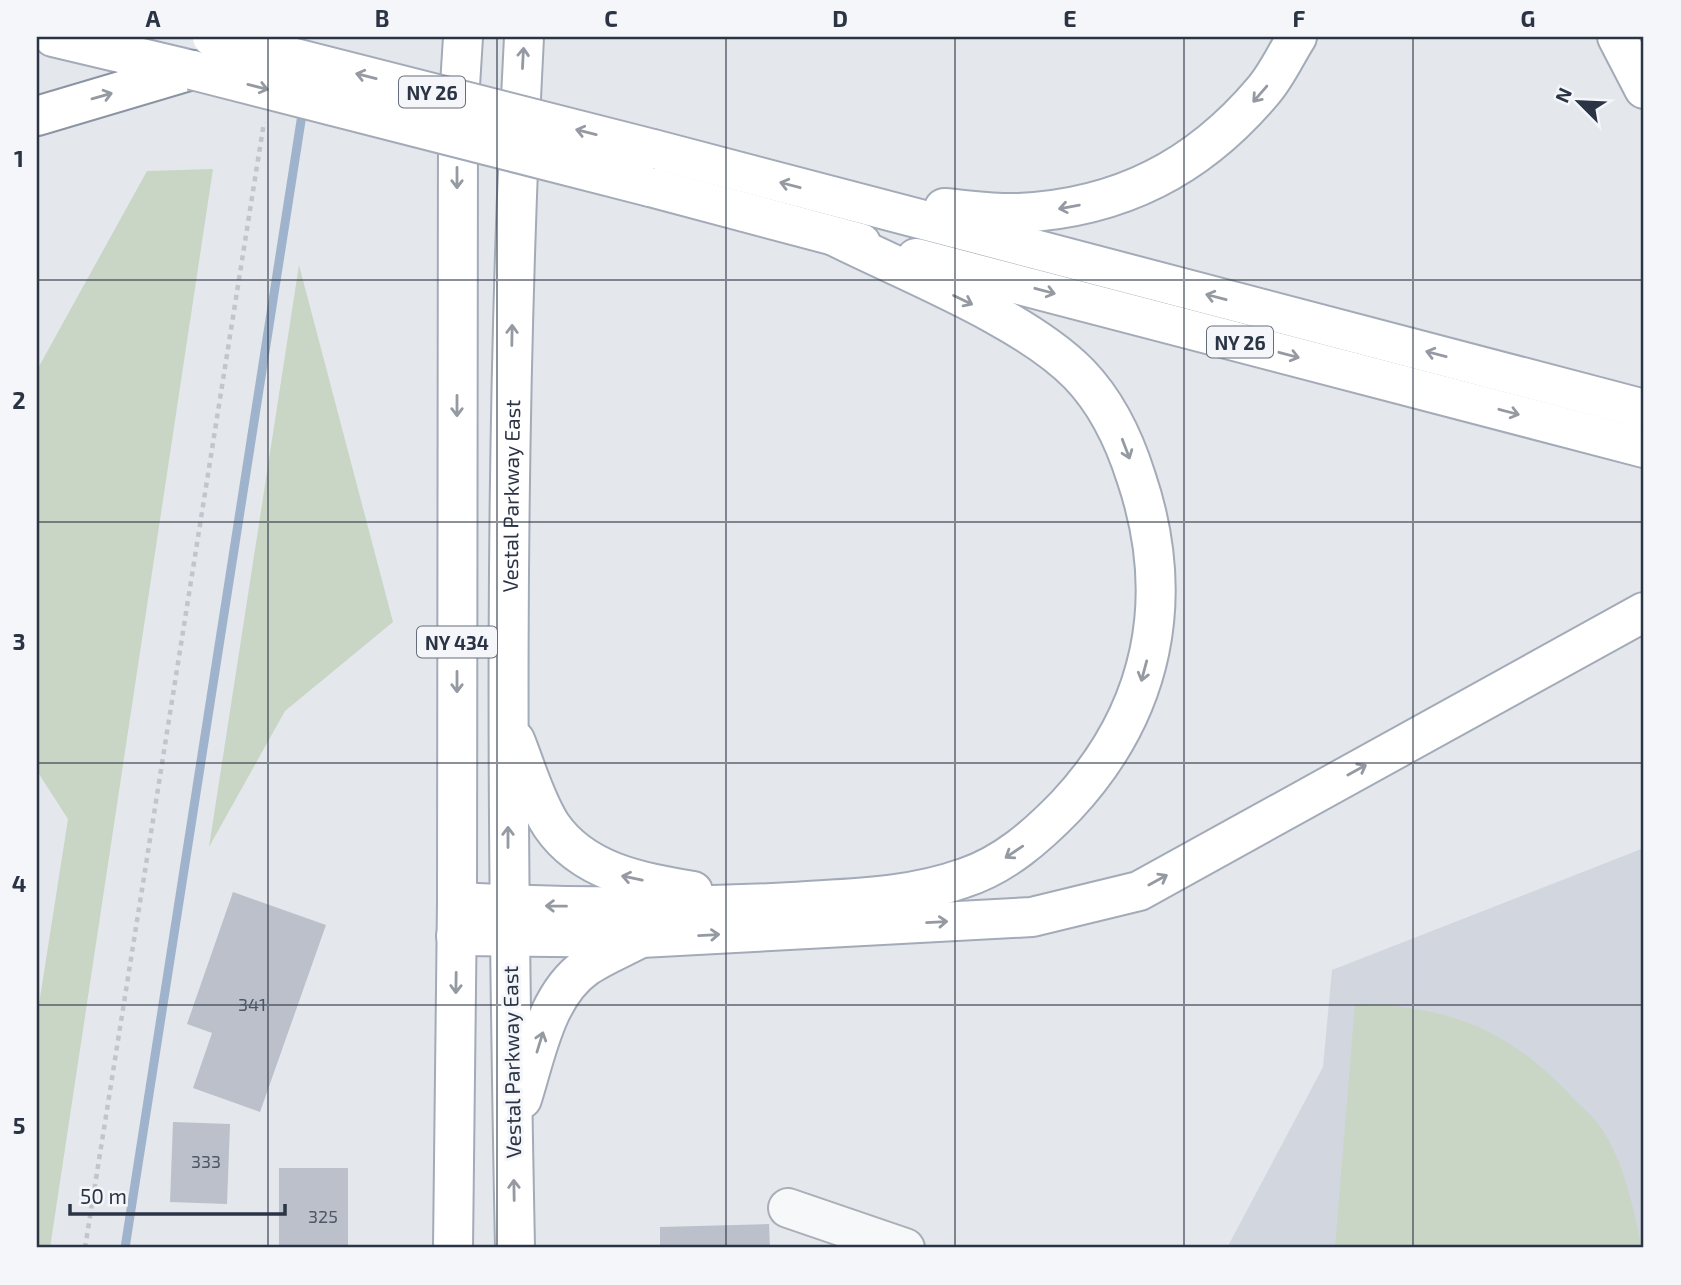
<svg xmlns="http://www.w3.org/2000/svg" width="1681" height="1285" font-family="'Exo 2',sans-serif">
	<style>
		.built { fill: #d2d6de }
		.green { fill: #c9d6c5 }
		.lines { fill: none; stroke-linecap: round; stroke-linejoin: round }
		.stream { stroke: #9fb4cc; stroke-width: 9 }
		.building { fill: #bbc0ca }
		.minor-casing { stroke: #a9aeb7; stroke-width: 42 }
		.major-casing { stroke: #a3abb8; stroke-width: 42 }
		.highway-casing { stroke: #8b94a3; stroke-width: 42 }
		.path { stroke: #c2c5cb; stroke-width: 4.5; stroke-dasharray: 5 5; stroke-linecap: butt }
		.minor { stroke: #f7f8fa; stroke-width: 38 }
		.major { stroke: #fff; stroke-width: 38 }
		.highway { stroke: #fff; stroke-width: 38 }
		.major-bridge-casing { stroke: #a3abb8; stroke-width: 42; stroke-linecap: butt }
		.major-bridge { stroke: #fff; stroke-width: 38 }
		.oneway { stroke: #959aa2 }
		.grid { fill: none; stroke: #2b3445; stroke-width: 2; stroke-opacity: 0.55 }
		.labels { text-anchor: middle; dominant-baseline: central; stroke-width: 6; stroke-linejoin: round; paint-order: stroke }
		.number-label { font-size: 18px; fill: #4f5766 }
		.shield { fill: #f4f6f9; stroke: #676e7b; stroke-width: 2 }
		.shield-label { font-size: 19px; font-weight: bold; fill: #2b3445 }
		.street-label { font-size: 21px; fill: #2b3445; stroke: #f4f6f9 }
		.neatline { fill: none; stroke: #2b3445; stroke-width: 2.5 }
		.grid-label { font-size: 23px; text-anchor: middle; font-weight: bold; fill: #2b3445 }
	</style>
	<rect width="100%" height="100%" fill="#e4e7ec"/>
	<path class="built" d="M 1644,848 L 1644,1248 L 1227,1248 L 1323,1067 L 1332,970 Z"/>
	<g class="green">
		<path d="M 213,169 L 50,1248 L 37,1248 L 37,1017 L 68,819 L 37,771 L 37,370 L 147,171 Z"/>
		<path d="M 299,265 L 393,622 L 285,711 L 209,847 Z"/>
		<path d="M 1355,1004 C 1447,1005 1509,1029 1572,1097 C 1582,1107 1594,1117 1601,1128 C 1625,1163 1633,1208 1642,1248 L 1335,1248 Z"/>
	</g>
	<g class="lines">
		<path class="stream" d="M 125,1248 L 303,108"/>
	</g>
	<g class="building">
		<path d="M 233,892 L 326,925 L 260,1112 L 193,1088 L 212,1033 L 187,1024 Z"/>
		<path d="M 173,1122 L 230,1124 L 227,1204 L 170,1202 Z"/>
		<rect x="279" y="1168" width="69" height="80"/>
		<path d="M 769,1224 L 770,1248 L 660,1248 L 660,1227 Z"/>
	</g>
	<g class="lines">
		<defs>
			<path id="minor" d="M 788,1208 L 905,1248"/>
			<g id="major">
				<path d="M 53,37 L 192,70"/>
				<path d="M 1617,37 L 1644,89"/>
				<path d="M 653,149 L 1644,409"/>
				<path d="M 650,187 L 861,243"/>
				<path d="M 944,208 C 969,210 994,214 1019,213 C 1120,208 1198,168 1263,91 C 1277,75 1286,54 1297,37"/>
				<path d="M 916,258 L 1644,448"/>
				<path d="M 515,740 C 526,767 535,800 551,825 C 583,872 640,882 693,891"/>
				<path d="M 457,902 C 569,908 680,908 792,902 C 851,898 908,898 964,878 C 1004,865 1037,836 1066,806 C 1154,712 1177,598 1136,477 C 1124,439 1107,403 1079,374 C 1024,318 908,273 836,237"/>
				<path d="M 456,936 L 641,938 L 1032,917 L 1139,891 L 1644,612"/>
				<path d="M 522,1099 C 536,1055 546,995 586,967 C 602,956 622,948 639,939"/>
				<path d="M 453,1248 L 457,902 L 458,118 L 463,37"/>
				<path id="s1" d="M 515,1248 C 507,844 503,440 524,37"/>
			</g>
			<path id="highway" d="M 37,116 L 192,70"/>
		</defs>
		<use href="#minor" class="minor-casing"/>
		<use href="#major" class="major-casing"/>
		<use href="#highway" class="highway-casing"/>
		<path class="path" d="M 85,1248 L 264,122"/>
		<use href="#minor" class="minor"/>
		<use href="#major" class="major"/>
		<use href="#highway" class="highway"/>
		<defs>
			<g id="major-bridge">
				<path d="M 212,37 L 653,149"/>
				<path d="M 192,70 L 650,187"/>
			</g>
		</defs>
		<use href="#major-bridge" class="major-bridge-casing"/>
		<use href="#major-bridge" class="major-bridge"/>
	</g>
	<defs><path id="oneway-shaft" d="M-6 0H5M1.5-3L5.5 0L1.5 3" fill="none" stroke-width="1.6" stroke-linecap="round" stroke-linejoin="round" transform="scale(1.75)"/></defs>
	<g class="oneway">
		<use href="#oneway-shaft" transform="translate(523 58) rotate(-87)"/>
		<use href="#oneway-shaft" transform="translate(366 76) rotate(-166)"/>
		<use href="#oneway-shaft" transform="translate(258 87) rotate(14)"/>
		<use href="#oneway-shaft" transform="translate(1260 94) rotate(131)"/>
		<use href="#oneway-shaft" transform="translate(102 96) rotate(-16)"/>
		<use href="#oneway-shaft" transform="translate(586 132) rotate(-166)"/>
		<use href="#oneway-shaft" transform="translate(457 178) rotate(90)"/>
		<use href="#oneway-shaft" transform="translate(790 185) rotate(-165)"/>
		<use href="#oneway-shaft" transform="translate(1069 207) rotate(170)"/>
		<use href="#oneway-shaft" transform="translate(1045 291) rotate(15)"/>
		<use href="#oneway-shaft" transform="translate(1216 297) rotate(-165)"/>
		<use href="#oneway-shaft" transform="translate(963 300) rotate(26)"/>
		<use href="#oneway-shaft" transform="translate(512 335) rotate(-89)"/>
		<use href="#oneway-shaft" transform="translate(1436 354) rotate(-165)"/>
		<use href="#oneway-shaft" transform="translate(1289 355) rotate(15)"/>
		<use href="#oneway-shaft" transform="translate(457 406) rotate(90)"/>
		<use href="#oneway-shaft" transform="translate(1509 412) rotate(15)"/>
		<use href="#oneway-shaft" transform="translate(1126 449) rotate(69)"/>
		<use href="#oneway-shaft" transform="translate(1144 671) rotate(105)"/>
		<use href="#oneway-shaft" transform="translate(457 682) rotate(90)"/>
		<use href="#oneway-shaft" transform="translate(1357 770) rotate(-29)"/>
		<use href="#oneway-shaft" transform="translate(508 837) rotate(-90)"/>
		<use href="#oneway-shaft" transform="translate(1014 852) rotate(146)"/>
		<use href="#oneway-shaft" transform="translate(632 878) rotate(-168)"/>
		<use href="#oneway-shaft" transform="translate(1158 880) rotate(-29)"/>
		<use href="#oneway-shaft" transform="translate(556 906) rotate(-179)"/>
		<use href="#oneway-shaft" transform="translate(937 922) rotate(-3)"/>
		<use href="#oneway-shaft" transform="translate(709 935) rotate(-3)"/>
		<use href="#oneway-shaft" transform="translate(456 983) rotate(91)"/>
		<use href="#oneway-shaft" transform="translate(540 1042) rotate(-73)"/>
		<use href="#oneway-shaft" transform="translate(514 1190) rotate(-91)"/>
	</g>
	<path class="grid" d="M 268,37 L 268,1248M 497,37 L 497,1248M 726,37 L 726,1248M 955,37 L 955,1248M 1184,37 L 1184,1248M 1413,37 L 1413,1248M 37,280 L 1644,280M 37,522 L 1644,522M 37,763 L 1644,763M 37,1005 L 1644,1005"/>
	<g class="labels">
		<g class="number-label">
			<text x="252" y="1004">341</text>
			<text x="206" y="1161">333</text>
			<text x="323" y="1216">325</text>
		</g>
		<g class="shield">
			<rect x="399" y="76.5" width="66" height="31" rx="5"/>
			<rect x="1207" y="326.5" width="66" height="31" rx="5"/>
			<rect x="417" y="626.5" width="80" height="31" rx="5"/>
		</g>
		<g class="shield-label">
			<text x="432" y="92">NY 26</text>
			<text x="1240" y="342">NY 26</text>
			<text x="457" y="642">NY 434</text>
		</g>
		<g class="street-label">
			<text stroke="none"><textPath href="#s1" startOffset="752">Vestal Parkway East</textPath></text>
			<text transform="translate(511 1062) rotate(-91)">Vestal Parkway East</text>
		</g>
	</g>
	<rect width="1681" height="1285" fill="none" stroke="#f4f6f9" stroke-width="77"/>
	<g transform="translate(1579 102) rotate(294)" stroke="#f4f6f9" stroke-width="5" paint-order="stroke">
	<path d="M0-5L12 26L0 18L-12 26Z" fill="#2b3445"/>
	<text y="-10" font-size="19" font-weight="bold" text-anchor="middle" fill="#2b3445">N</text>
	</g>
	<path d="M70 1204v10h215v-10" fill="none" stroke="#2b3445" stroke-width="3.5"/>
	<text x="80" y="1204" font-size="21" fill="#2b3445" stroke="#f4f6f9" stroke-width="5" paint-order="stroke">50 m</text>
	<rect x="38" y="38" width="1604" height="1208" class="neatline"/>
	<g class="grid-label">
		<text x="153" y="27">A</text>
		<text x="382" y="27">B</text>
		<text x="611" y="27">C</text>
		<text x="840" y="27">D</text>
		<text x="1070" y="27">E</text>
		<text x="1299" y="27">F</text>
		<text x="1528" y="27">G</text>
		<text x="19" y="167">1</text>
		<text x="19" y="409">2</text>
		<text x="19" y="650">3</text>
		<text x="19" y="892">4</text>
		<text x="19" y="1134">5</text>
	</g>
</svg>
